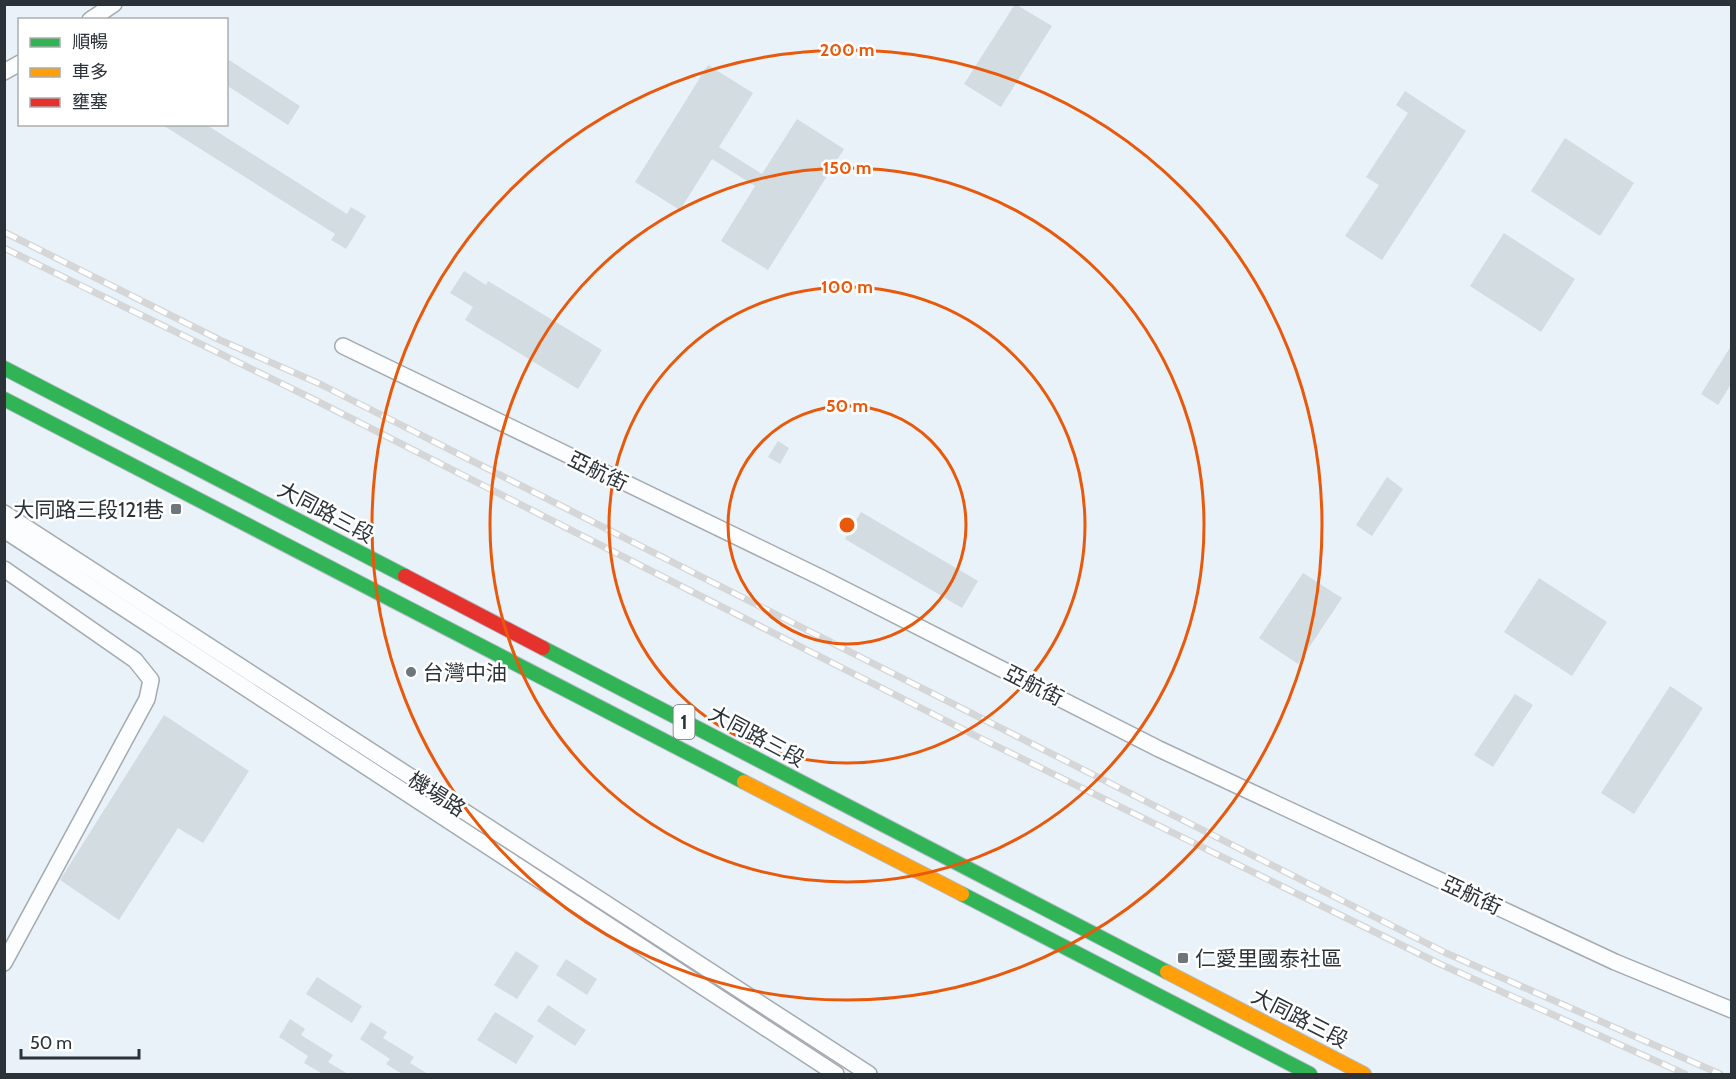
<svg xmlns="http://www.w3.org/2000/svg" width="1736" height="1079" font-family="Cabin,'Noto Sans TC',sans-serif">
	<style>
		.building { fill: #d3dce0 }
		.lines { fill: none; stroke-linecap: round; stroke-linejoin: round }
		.street-casing { stroke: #a4aab0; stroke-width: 18 }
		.fast-casing { stroke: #b2bbc7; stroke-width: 16 }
		.slow-casing { stroke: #b2bbc7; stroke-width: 16 }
		.jam-casing { stroke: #b2bbc7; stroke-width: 16 }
		.street { stroke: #fcfdfe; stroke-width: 15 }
		.fast { stroke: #30b455; stroke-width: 14 }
		.slow { stroke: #ff9f0a; stroke-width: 14 }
		.jam { stroke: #e5322d; stroke-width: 14 }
		.rail-casing { stroke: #d4d6d8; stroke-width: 7 }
		.rail { stroke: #fff; stroke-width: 4.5; stroke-dasharray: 14; stroke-linecap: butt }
		.ring { fill: none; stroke: #e8590c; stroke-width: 3 }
		.poi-dot { fill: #6e767c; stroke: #fff; stroke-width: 2 }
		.labels { text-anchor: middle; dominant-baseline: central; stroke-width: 5; stroke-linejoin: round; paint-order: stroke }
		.shield { fill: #fff; stroke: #6b7074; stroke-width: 1.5 }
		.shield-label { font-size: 20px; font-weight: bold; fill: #2b3338 }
		.street-label { font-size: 21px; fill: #2b3338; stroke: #fff }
		.poi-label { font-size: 21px; fill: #2b3338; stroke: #fff; text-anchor: start }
		.centre { fill: #e8590c; stroke: #fff; stroke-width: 3 }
		.ring-label { font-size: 18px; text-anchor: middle; font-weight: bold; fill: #e8590c; stroke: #fff; stroke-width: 5; stroke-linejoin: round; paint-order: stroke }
	</style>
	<rect width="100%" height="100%" fill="#eaf2f9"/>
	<g class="building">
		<path d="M 1015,4 L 1052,26 L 1001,107 L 964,84 Z"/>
		<path d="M 226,58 L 300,106 L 288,125 L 226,85 Z"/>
		<path d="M 708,65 L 753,93 L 719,147 L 762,174 L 797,119 L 844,149 L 768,270 L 721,241 L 755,186 L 712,159 L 680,210 L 635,182 Z"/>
		<path d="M 1405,91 L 1466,131 L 1382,260 L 1345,236 L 1379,185 L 1366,177 L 1408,113 L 1396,105 Z"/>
		<path d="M 161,124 L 205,124 L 347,214 L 351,207 L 366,216 L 346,249 L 331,240 L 335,234 Z"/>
		<path d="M 1565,138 L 1634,183 L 1600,236 L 1531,191 Z"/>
		<path d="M 1504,233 L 1575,279 L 1541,332 L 1470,286 Z"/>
		<path d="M 464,271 L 486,285 L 488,281 L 602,350 L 578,389 L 465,320 L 473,307 L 450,293 Z"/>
		<path d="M 1731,346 L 1731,384 L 1718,405 L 1701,394 Z"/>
		<path d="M 778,441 L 789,448 L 780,464 L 768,457 Z"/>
		<path d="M 1387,477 L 1403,489 L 1372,536 L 1356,525 Z"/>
		<path d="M 861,512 L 978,581 L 962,608 L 845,539 Z"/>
		<path d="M 1303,573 L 1342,598 L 1298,664 L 1259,638 Z"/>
		<path d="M 1539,578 L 1607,622 L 1572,676 L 1504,632 Z"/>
		<path d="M 1670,686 L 1703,708 L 1634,814 L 1601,793 Z"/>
		<path d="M 1515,694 L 1533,705 L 1493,767 L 1474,755 Z"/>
		<path d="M 164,715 L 249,771 L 203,843 L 178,828 L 119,920 L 60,880 Z"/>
		<path d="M 516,951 L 539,966 L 517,999 L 494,985 Z"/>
		<path d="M 566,959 L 597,979 L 587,995 L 556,975 Z"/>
		<path d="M 317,977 L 362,1006 L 352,1023 L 306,994 Z"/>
		<path d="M 548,1005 L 586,1030 L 575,1046 L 537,1021 Z"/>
		<path d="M 495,1012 L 534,1036 L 516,1064 L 477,1040 Z"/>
		<path d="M 290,1019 L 305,1029 L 301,1035 L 333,1055 L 328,1062 L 348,1074 L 323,1074 L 304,1063 L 308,1056 L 279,1037 Z"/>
		<path d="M 371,1022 L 387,1032 L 383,1038 L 414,1057 L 410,1063 L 428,1074 L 402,1074 L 386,1064 L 390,1059 L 360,1039 Z"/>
	</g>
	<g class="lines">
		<defs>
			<g id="street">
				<path d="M 90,20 L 114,4"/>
				<path d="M 4,72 L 20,63"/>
				<path d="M 343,346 L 822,578 L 1159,749 L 1615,962 L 1732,1010"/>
				<path d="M 4,513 L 869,1074"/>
				<path d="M 4,530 L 836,1074"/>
				<path d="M 4,569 L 135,660 L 151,680 L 147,699 L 4,963"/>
			</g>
			<g id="fast">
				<path d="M 4,368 L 405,576"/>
				<path d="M 4,399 L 744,782"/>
				<path d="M 543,648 L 1167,972"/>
				<path d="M 962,894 L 1310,1074"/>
			</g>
			<g id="slow">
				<path d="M 744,782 L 962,894"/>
				<path d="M 1167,972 L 1364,1074"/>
			</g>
			<path id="jam" d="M 405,576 L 543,648"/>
		</defs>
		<use href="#street" class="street-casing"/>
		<use href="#fast" class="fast-casing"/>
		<use href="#slow" class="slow-casing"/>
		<use href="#jam" class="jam-casing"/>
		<use href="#street" class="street"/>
		<use href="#fast" class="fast"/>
		<use href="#slow" class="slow"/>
		<use href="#jam" class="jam"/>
		<defs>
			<g id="rail">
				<path d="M 4,232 L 220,340 L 320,384 L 1446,953 L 1720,1074"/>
				<path d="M 4,248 L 313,399 L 980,738 L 1440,964 L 1685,1074"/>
			</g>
		</defs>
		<use href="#rail" class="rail-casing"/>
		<use href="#rail" class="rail"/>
	</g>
	<g class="ring">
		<circle cx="847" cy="525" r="119"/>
		<circle cx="847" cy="525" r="238"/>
		<circle cx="847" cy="525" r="357"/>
		<circle cx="847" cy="525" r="475"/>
	</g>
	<g class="poi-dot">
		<rect x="170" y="503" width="12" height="12" rx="3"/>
		<circle cx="411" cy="672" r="6"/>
		<rect x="1177" y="952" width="12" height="12" rx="3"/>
	</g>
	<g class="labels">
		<rect class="shield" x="673.5" y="705" width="21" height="34" rx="4.5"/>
		<g class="shield-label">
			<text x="684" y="722">1</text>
		</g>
		<g class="street-label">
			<text transform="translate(598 471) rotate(26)">亞航街</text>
			<text transform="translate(326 512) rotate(28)">大同路三段</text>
			<text transform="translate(1034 685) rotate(27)">亞航街</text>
			<text transform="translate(757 736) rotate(28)">大同路三段</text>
			<text transform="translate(437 794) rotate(33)">機場路</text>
			<text transform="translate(1472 895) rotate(25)">亞航街</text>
			<text transform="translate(1300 1018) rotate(27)">大同路三段</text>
		</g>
		<g class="poi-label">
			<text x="164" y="509" text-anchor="end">大同路三段121巷</text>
			<text x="423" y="672">台灣中油</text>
			<text x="1195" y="958">仁愛里國泰社區</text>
		</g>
	</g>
	<circle cx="847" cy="525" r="9" class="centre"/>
	<g class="ring-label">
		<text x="847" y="56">200 m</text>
		<text x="847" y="174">150 m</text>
		<text x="847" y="293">100 m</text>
		<text x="847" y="412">50 m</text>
	</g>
	<rect width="1736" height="1079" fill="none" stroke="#2b3338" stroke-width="12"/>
	<rect x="18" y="18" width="210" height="108" fill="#ffffff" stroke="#aaadaf" stroke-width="1.5"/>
	<rect x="30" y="38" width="30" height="9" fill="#30b455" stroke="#aaadaf" stroke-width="1.5"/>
	<text x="72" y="48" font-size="18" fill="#2b3338">順暢</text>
	<rect x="30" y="68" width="30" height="9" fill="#ff9f0a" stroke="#aaadaf" stroke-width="1.5"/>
	<text x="72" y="78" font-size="18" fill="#2b3338">車多</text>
	<rect x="30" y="98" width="30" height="9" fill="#e5322d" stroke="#aaadaf" stroke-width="1.5"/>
	<text x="72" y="108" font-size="18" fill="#2b3338">壅塞</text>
	<path d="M21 1049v9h118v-9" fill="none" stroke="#2b3338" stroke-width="3"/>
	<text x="30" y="1049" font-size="18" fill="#2b3338" stroke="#ffffff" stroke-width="4.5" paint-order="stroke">50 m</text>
</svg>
